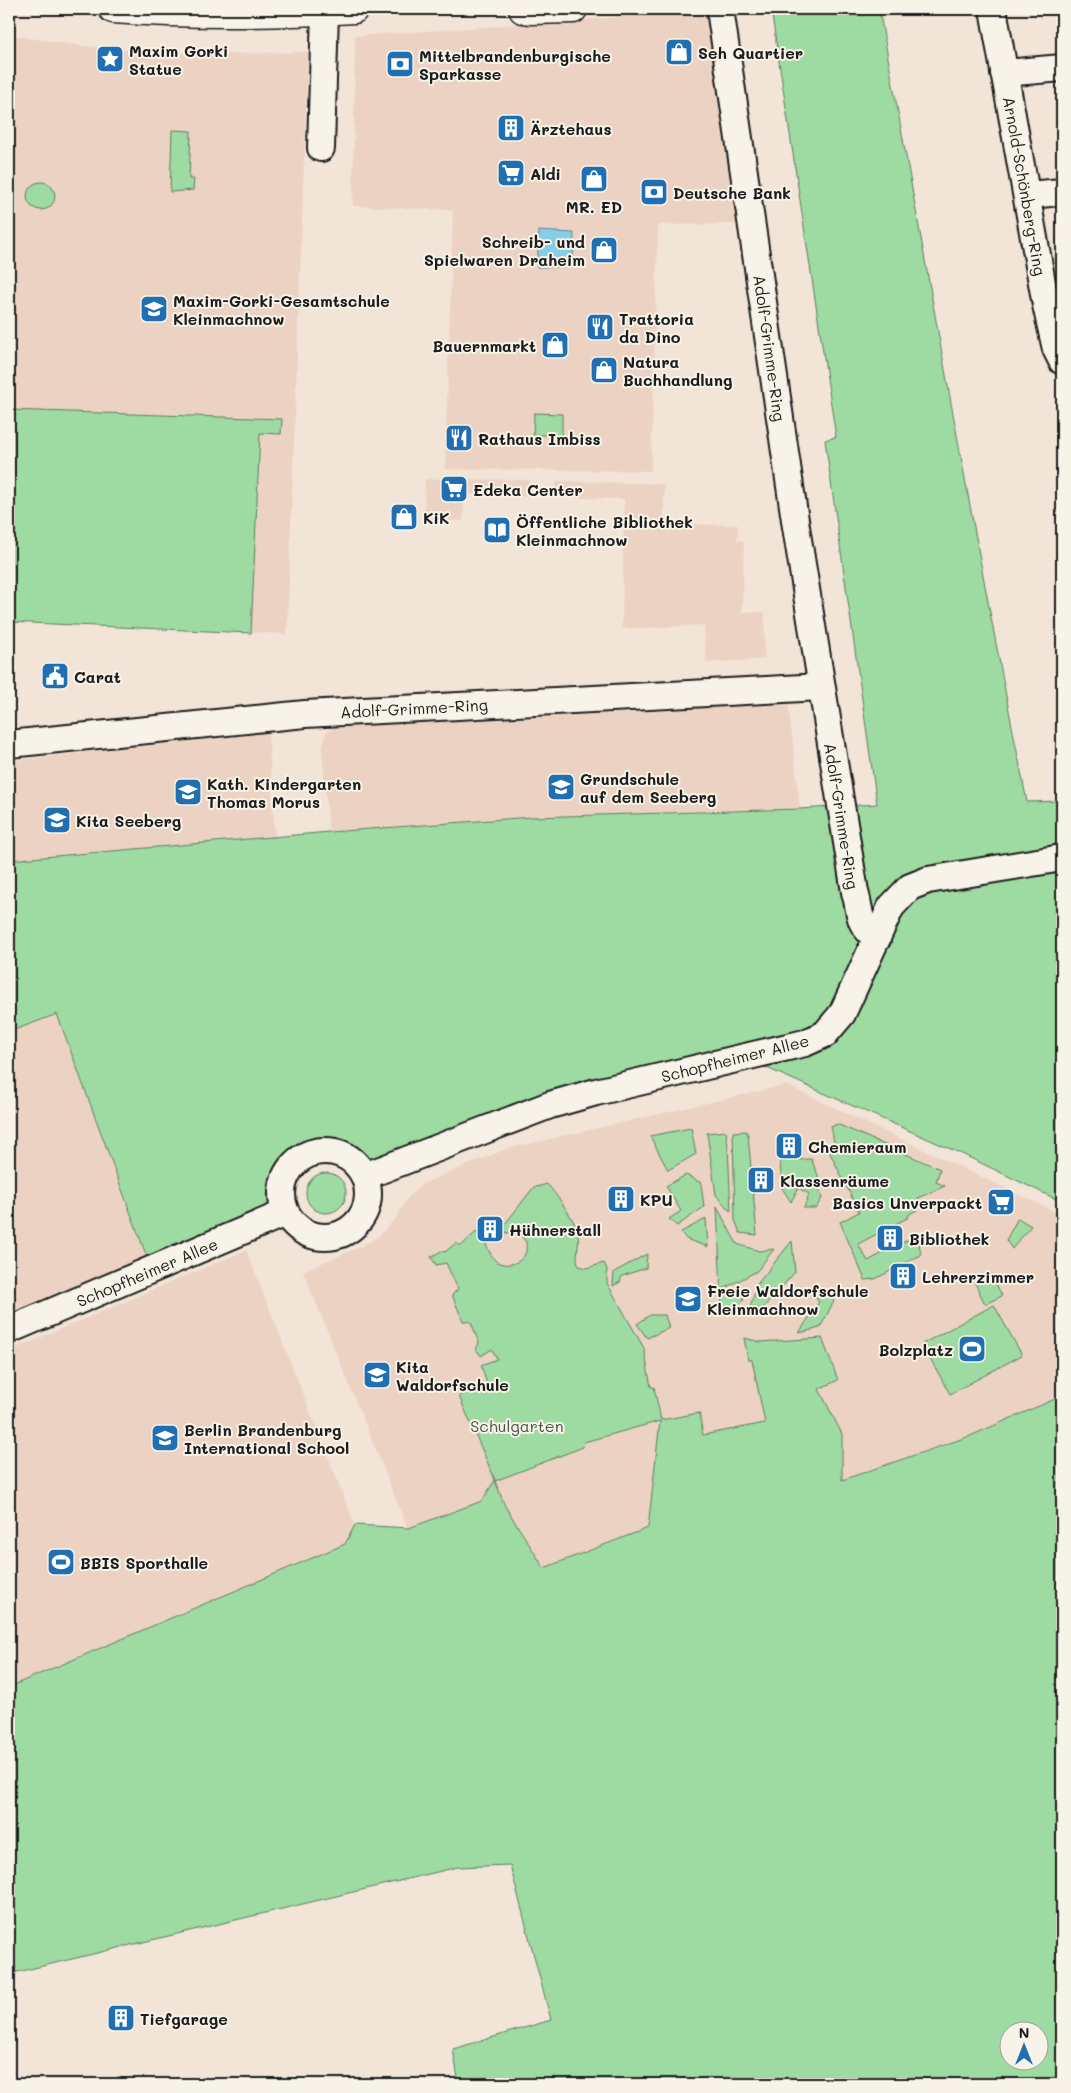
<svg xmlns="http://www.w3.org/2000/svg" width="1071" height="2093" font-family="Mali,sans-serif">
	<style>
		.built { fill: #ecd2c3 }
		.green { fill: #9edba2; stroke: #5d7c5f; fill-rule: evenodd }
		.water { fill: #85cee5; stroke: #5b8795 }
		.lines { fill: none; stroke-linecap: round; stroke-linejoin: round }
		.street-casing { stroke: #1c1c1c; stroke-width: 30 }
		.secondary-casing { stroke: #1c1c1c; stroke-width: 31 }
		.street { stroke: #f7f3e8; stroke-width: 26 }
		.secondary { stroke: #f7f3e8; stroke-width: 28 }
		.labels { text-anchor: middle; dominant-baseline: central; stroke-width: 4; stroke-linejoin: round; paint-order: stroke }
		.poi-label { font-size: 16px; font-weight: bold; fill: #1c1c1c; stroke: #f7f3e8; text-anchor: start }
		.street-label { font-size: 16px; fill: #1c1c1c; stroke: #f7f3e8 }
		.park-label { font-size: 16px; fill: #435544; stroke: #f7f3e8 }
	</style>
	<rect width="100%" height="100%" fill="#f2e4d7"/>
	<filter id="ink" filterUnits="userSpaceOnUse"><feTurbulence type="fractalNoise" baseFrequency=".02" numOctaves="2"/><feDisplacementMap in="SourceGraphic" scale="10" xChannelSelector="R" yChannelSelector="G"/><feConvolveMatrix kernelMatrix="1 2 1 2 8 2 1 2 1" color-interpolation-filters="sRGB"/></filter>
	<g filter="url(#ink)">
		<g class="built">
			<path d="M 709,11 L 740,224 L 658,225 L 651,471 L 445,469 L 453,210 L 353,206 L 355,36 Z"/>
			<path d="M 9,35 L 83,46 L 152,52 L 220,54 L 308,52 L 287,634 L 9,622 Z"/>
			<path d="M 425,479 L 530,480 L 529,497 L 464,494 L 463,521 L 424,519 Z"/>
			<path d="M 556,481 L 664,484 L 664,524 L 738,525 L 737,540 L 744,541 L 742,612 L 765,612 L 764,659 L 706,663 L 704,625 L 622,629 L 624,499 L 555,497 Z"/>
			<path d="M 788,700 L 800,809 L 532,817 L 329,832 L 322,750 L 326,732 L 334,727 L 667,711 Z"/>
			<path d="M 268,732 L 275,837 L 9,860 L 9,761 Z"/>
			<path d="M 57,1013 L 148,1260 L 9,1317 L 9,1032 Z"/>
			<path d="M 786,1085 L 1062,1215 L 1062,1396 L 970,1436 L 841,1480 L 830,1459 L 544,1568 L 505,1506 L 495,1481 L 482,1501 L 408,1529 L 303,1271 L 364,1245 L 380,1235 L 396,1218 L 408,1197 L 422,1184 L 506,1149 Z"/>
			<path d="M 246,1250 L 355,1525 L 346,1543 L 9,1687 L 9,1351 Z"/>
		</g>
		<g class="green">
			<path d="M 771,9 L 879,9 C 928,273 974,538 1027,802 L 1062,801 L 1062,1202 L 962,1154 L 744,1058 L 365,1176 C 332,1127 269,1156 285,1213 L 148,1260 L 57,1014 L 9,1032 L 9,860 L 329,832 L 532,817 L 800,809 L 877,804 L 825,440 L 836,437 Z"/>
			<path d="M 172,130 L 191,131 L 189,179 L 194,179 L 193,190 L 170,192 Z"/>
			<circle cx="41" cy="196" r="14"/>
			<path d="M 9,410 L 282,419 L 281,434 L 260,433 L 251,633 L 9,622 Z"/>
			<path d="M 534,413 L 562,414 L 562,435 L 533,435 Z"/>
			<path d="M 837,1124 L 940,1169 L 936,1182 L 945,1186 L 918,1198 L 922,1207 L 908,1215 L 909,1217 L 858,1244 L 868,1261 L 915,1236 L 919,1243 L 921,1255 L 875,1279 L 865,1280 L 840,1222 L 859,1212 L 829,1151 L 835,1147 L 831,1127 Z"/>
			<path d="M 691,1128 L 696,1154 L 668,1170 L 650,1136 Z"/>
			<path d="M 726,1131 L 728,1147 L 731,1212 L 716,1195 L 707,1133 Z"/>
			<path d="M 746,1131 L 748,1135 L 757,1235 L 740,1233 L 735,1220 L 733,1132 Z"/>
			<path d="M 811,1159 L 818,1175 L 817,1182 L 822,1198 L 816,1208 L 804,1208 L 809,1194 L 798,1188 L 791,1202 L 782,1188 L 780,1161 Z"/>
			<circle cx="326" cy="1193" r="20"/>
			<path d="M 686,1175 L 701,1183 L 704,1207 L 677,1226 L 669,1219 L 681,1211 L 666,1186 Z"/>
			<path d="M 547,1184 C 556,1194 577,1222 578,1235 C 580,1246 574,1256 579,1266 L 587,1268 L 604,1263 L 607,1269 L 607,1283 L 644,1348 L 651,1387 L 654,1387 L 661,1420 L 699,1413 L 703,1435 L 765,1423 L 752,1360 L 748,1360 L 744,1338 L 760,1342 L 822,1338 L 838,1380 L 819,1389 L 842,1434 L 842,1480 L 970,1436 L 1062,1396 L 1062,2084 L 459,2084 L 453,2049 L 551,2020 L 510,1865 L 458,1867 L 9,1974 L 9,1687 L 345,1544 L 355,1525 L 409,1528 L 482,1501 L 495,1480 L 459,1396 L 487,1384 L 481,1365 L 497,1359 L 492,1349 L 481,1356 L 476,1349 L 479,1343 L 471,1322 L 463,1321 L 452,1295 L 458,1289 L 446,1263 L 436,1265 L 431,1257 L 441,1251 L 445,1252 L 456,1243 L 461,1246 L 477,1231 L 488,1242 L 486,1245 C 489,1251 492,1258 497,1262 C 506,1267 521,1264 525,1254 C 527,1251 526,1245 526,1242 L 518,1232 L 506,1233 L 502,1228 L 533,1188 ZM 660,1421 L 648,1528 L 544,1568 L 505,1506 L 495,1481 L 583,1447 L 584,1442 ZM 1008,2030 L 1038,2030 L 1038,2060 L 1008,2060 Z"/>
			<path d="M 717,1207 L 737,1244 L 759,1251 L 774,1249 L 757,1271 L 721,1290 Z"/>
			<path d="M 1018,1218 L 1031,1226 L 1012,1249 L 1006,1240 Z"/>
			<path d="M 706,1219 L 708,1247 L 686,1239 L 681,1232 Z"/>
			<path d="M 792,1241 L 795,1272 L 763,1308 L 749,1310 L 758,1283 Z"/>
			<path d="M 647,1254 L 646,1268 L 622,1276 L 620,1282 L 613,1286 L 614,1272 Z"/>
			<path d="M 991,1273 L 1002,1296 L 985,1304 L 974,1281 Z"/>
			<path d="M 746,1286 L 743,1301 L 736,1309 L 726,1309 L 722,1304 L 721,1297 Z"/>
			<path d="M 826,1290 L 834,1301 L 820,1328 L 799,1333 L 819,1302 L 811,1291 Z"/>
			<path d="M 994,1305 L 1022,1355 L 950,1394 L 922,1344 Z"/>
			<path d="M 650,1315 L 665,1315 L 669,1328 L 647,1338 L 637,1324 Z"/>
		</g>
		<path class="water" d="M 539,231 L 574,233 L 573,267 L 537,267 Z"/>
		<g class="lines">
			<defs>
				<g id="street">
					<path d="M 720,9 L 796,527 L 855,892 C 862,916 856,921 877,939"/>
					<path d="M 993,9 L 1046,305 L 1056,349 L 1062,361"/>
					<path d="M 1004,73 L 1062,68"/>
					<path d="M 321,148 L 325,11"/>
					<path d="M 1028,195 L 1062,192"/>
					<path d="M 9,744 L 305,714 L 821,687"/>
					<circle cx="325" cy="1194" r="43"/>
					<path d="M 365,1176 L 550,1105 L 596,1092 L 805,1043 L 825,1034 L 842,1014 L 891,907 L 910,887 L 928,880 L 1062,858"/>
					<path d="M 9,1330 L 285,1213"/>
				</g>
				<g id="secondary">
					<path d="M 113,9 C 194,15 273,14 354,9"/>
					<path d="M 523,9 L 530,10 L 573,9"/>
				</g>
			</defs>
			<use href="#street" class="street-casing"/>
			<use href="#secondary" class="secondary-casing"/>
			<use href="#street" class="street"/>
			<use href="#secondary" class="secondary"/>
		</g>
	</g>
	<defs>
		<symbol id="shop-square" viewBox="-11 -11 22 22"><rect x="-9" y="-9" width="18" height="18" rx="4" fill="#1f6fb2" stroke="#f7f3e8"/><path d="M-5-2.5h2.3a2.7 3.5 0 0 1 5.4 0H5L5.5 6h-11ZM-1.5-2.5h3a1.5 2.3 0 0 0-3 0Z" fill="#fff"/></symbol>
		<symbol id="sight-square" viewBox="-11 -11 22 22"><rect x="-9" y="-9" width="18" height="18" rx="4" fill="#1f6fb2" stroke="#f7f3e8"/><path d="M0-6L1.8-2.2L6-1.7L2.9 1.2L3.7 5.4L0 3.3L-3.7 5.4L-2.9 1.2L-6-1.7L-1.8-2.2Z" fill="#fff"/></symbol>
		<symbol id="bank-square" viewBox="-11 -11 22 22"><rect x="-9" y="-9" width="18" height="18" rx="4" fill="#1f6fb2" stroke="#f7f3e8"/><path d="M-6-4H6V4H-6ZM0-2.3a2.3 2.3 0 1 0 0 4.6a2.3 2.3 0 1 0 0-4.6Z" fill="#fff"/></symbol>
		<symbol id="building-square" viewBox="-11 -11 22 22"><rect x="-9" y="-9" width="18" height="18" rx="4" fill="#1f6fb2" stroke="#f7f3e8"/><path d="M-4-6H4V6H1V3H-1V6H-4ZM-2.5-4.3h1.7v1.8h-1.7ZM.8-4.3h1.7v1.8H.8ZM-2.5-1h1.7V.8h-1.7ZM.8-1h1.7V.8H.8Z" fill="#fff"/></symbol>
		<symbol id="supermarket-square" viewBox="-11 -11 22 22"><rect x="-9" y="-9" width="18" height="18" rx="4" fill="#1f6fb2" stroke="#f7f3e8"/><path d="M-6-5.5h2.5l.6 2H6L4.5 2H-2.5L-4.4-4H-6ZM-1.5 3.2a1.3 1.3 0 1 0 .1 0ZM3 3.2a1.3 1.3 0 1 0 .1 0Z" fill="#fff"/></symbol>
		<symbol id="school-square" viewBox="-11 -11 22 22"><rect x="-9" y="-9" width="18" height="18" rx="4" fill="#1f6fb2" stroke="#f7f3e8"/><path d="M0-5L7-2L0 1L-7-2ZM-4 1L0 2.5L4 1V4Q0 6-4 4Z" fill="#fff"/></symbol>
		<symbol id="restaurant-square" viewBox="-11 -11 22 22"><rect x="-9" y="-9" width="18" height="18" rx="4" fill="#1f6fb2" stroke="#f7f3e8"/><path d="M-5-6h1v4h1v-4h1v4h1v-4h1v5L-1.5 .5V6h-2V.5L-5-1ZM5-6V6H3V1.5H1.5Q1.5-4 5-6Z" fill="#fff"/></symbol>
		<symbol id="library-square" viewBox="-11 -11 22 22"><rect x="-9" y="-9" width="18" height="18" rx="4" fill="#1f6fb2" stroke="#f7f3e8"/><path d="M-6-4Q-3-5.5-.7-3.5V5Q-3 3-6 4ZM6-4Q3-5.5 .7-3.5V5Q3 3 6 4Z" fill="#fff"/></symbol>
		<symbol id="civic-square" viewBox="-11 -11 22 22"><rect x="-9" y="-9" width="18" height="18" rx="4" fill="#1f6fb2" stroke="#f7f3e8"/><path d="M-.6-6.5H3V-4.5H.6V-3L4-1V1h2V6H-6V1h2V-1L-.6-3ZM-1.2 2.5V6h2.4V2.5Z" fill="#fff"/></symbol>
		<symbol id="stadium-square" viewBox="-11 -11 22 22"><rect x="-9" y="-9" width="18" height="18" rx="4" fill="#1f6fb2" stroke="#f7f3e8"/><path d="M0-5a6.5 5 0 1 0 0 10a6.5 5 0 1 0 0-10ZM-3.5-1.8h7v3.6h-7Z" fill="#fff"/></symbol>
	</defs>
	<g fill-rule="evenodd">
		<use href="#shop-square" x="663" y="36" width="32" height="32"/>
		<use href="#sight-square" x="94" y="43" width="32" height="32"/>
		<use href="#bank-square" x="384" y="48" width="32" height="32"/>
		<use href="#building-square" x="495" y="112" width="32" height="32"/>
		<use href="#supermarket-square" x="495" y="157" width="32" height="32"/>
		<use href="#shop-square" x="578" y="163" width="32" height="32"/>
		<use href="#bank-square" x="638" y="176" width="32" height="32"/>
		<use href="#shop-square" x="588" y="234" width="32" height="32"/>
		<use href="#school-square" x="138" y="293" width="32" height="32"/>
		<use href="#restaurant-square" x="584" y="311" width="32" height="32"/>
		<use href="#shop-square" x="539" y="329" width="32" height="32"/>
		<use href="#shop-square" x="588" y="354" width="32" height="32"/>
		<use href="#restaurant-square" x="443" y="422" width="32" height="32"/>
		<use href="#supermarket-square" x="438" y="473" width="32" height="32"/>
		<use href="#shop-square" x="388" y="501" width="32" height="32"/>
		<use href="#library-square" x="481" y="514" width="32" height="32"/>
		<use href="#civic-square" x="39" y="660" width="32" height="32"/>
		<use href="#school-square" x="545" y="771" width="32" height="32"/>
		<use href="#school-square" x="172" y="776" width="32" height="32"/>
		<use href="#school-square" x="41" y="804" width="32" height="32"/>
		<use href="#building-square" x="773" y="1130" width="32" height="32"/>
		<use href="#building-square" x="745" y="1164" width="32" height="32"/>
		<use href="#building-square" x="605" y="1183" width="32" height="32"/>
		<use href="#supermarket-square" x="985" y="1186" width="32" height="32"/>
		<use href="#building-square" x="474" y="1213" width="32" height="32"/>
		<use href="#building-square" x="874" y="1222" width="32" height="32"/>
		<use href="#building-square" x="887" y="1260" width="32" height="32"/>
		<use href="#school-square" x="672" y="1283" width="32" height="32"/>
		<use href="#stadium-square" x="956" y="1333" width="32" height="32"/>
		<use href="#school-square" x="361" y="1359" width="32" height="32"/>
		<use href="#school-square" x="149" y="1422" width="32" height="32"/>
		<use href="#stadium-square" x="45" y="1546" width="32" height="32"/>
		<use href="#building-square" x="105" y="2002" width="32" height="32"/>
	</g>
	<g class="labels">
		<g class="poi-label">
			<text x="129" y="50">Maxim Gorki<tspan x="129" dy="18">Statue</tspan></text>
			<text x="698" y="52">Seh Quartier</text>
			<text x="419" y="55">Mittelbrandenburgische<tspan x="419" dy="18">Sparkasse</tspan></text>
			<text x="530" y="128">Ärztehaus</text>
			<text x="530" y="173">Aldi</text>
			<text x="673" y="192">Deutsche Bank</text>
			<text x="594" y="206" text-anchor="middle">MR. ED</text>
			<text x="585" y="241" text-anchor="end">Schreib- und<tspan x="585" dy="18">Spielwaren Draheim</tspan></text>
			<text x="173" y="300">Maxim-Gorki-Gesamtschule<tspan x="173" dy="18">Kleinmachnow</tspan></text>
			<text x="619" y="318">Trattoria<tspan x="619" dy="18">da Dino</tspan></text>
			<text x="536" y="345" text-anchor="end">Bauernmarkt</text>
			<text x="623" y="361">Natura<tspan x="623" dy="18">Buchhandlung</tspan></text>
			<text x="478" y="438">Rathaus Imbiss</text>
			<text x="473" y="489">Edeka Center</text>
			<text x="423" y="517">KiK</text>
			<text x="516" y="521">Öffentliche Bibliothek<tspan x="516" dy="18">Kleinmachnow</tspan></text>
			<text x="74" y="676">Carat</text>
			<text x="580" y="778">Grundschule<tspan x="580" dy="18">auf dem Seeberg</tspan></text>
			<text x="207" y="783">Kath. Kindergarten<tspan x="207" dy="18">Thomas Morus</tspan></text>
			<text x="76" y="820">Kita Seeberg</text>
			<text x="808" y="1146">Chemieraum</text>
			<text x="780" y="1180">Klassenräume</text>
			<text x="640" y="1199">KPU</text>
			<text x="982" y="1202" text-anchor="end">Basics Unverpackt</text>
			<text x="509" y="1229">Hühnerstall</text>
			<text x="909" y="1238">Bibliothek</text>
			<text x="922" y="1276">Lehrerzimmer</text>
			<text x="707" y="1290">Freie Waldorfschule<tspan x="707" dy="18">Kleinmachnow</tspan></text>
			<text x="953" y="1349" text-anchor="end">Bolzplatz</text>
			<text x="396" y="1366">Kita<tspan x="396" dy="18">Waldorfschule</tspan></text>
			<text x="184" y="1429">Berlin Brandenburg<tspan x="184" dy="18">International School</tspan></text>
			<text x="80" y="1562">BBIS Sporthalle</text>
			<text x="140" y="2018">Tiefgarage</text>
		</g>
		<g class="street-label">
			<text transform="translate(1025 186) rotate(80)">Arnold-Schönberg-Ring</text>
			<text transform="translate(770 348) rotate(82)">Adolf-Grimme-Ring</text>
			<text transform="translate(414 708) rotate(-3)">Adolf-Grimme-Ring</text>
			<text transform="translate(842 816) rotate(81)">Adolf-Grimme-Ring</text>
			<text transform="translate(735 1058) rotate(-14)">Schopfheimer Allee</text>
			<text transform="translate(147 1272) rotate(-23)">Schopfheimer Allee</text>
		</g>
		<g class="park-label">
			<text x="517" y="1425">Schulgarten</text>
		</g>
	</g>
	<rect width="1071" height="2093" fill="none" stroke="#f7f3e8" stroke-width="30"/>
	<rect x="15" y="15" width="1041" height="2063" fill="none" stroke="#1c1c1c" stroke-width="2" filter="url(#ink)"/>
	<g transform="translate(1024 2046)"><circle r="24" fill="#f7f3e8" stroke="#9f9d96"/>
	<path d="M0-4L9 19L0 12L-9 19Z" fill="#1f6fb2"/>
	<text y="-8" font-size="14" font-weight="bold" text-anchor="middle" fill="#1c1c1c">N</text>
	</g>
</svg>
